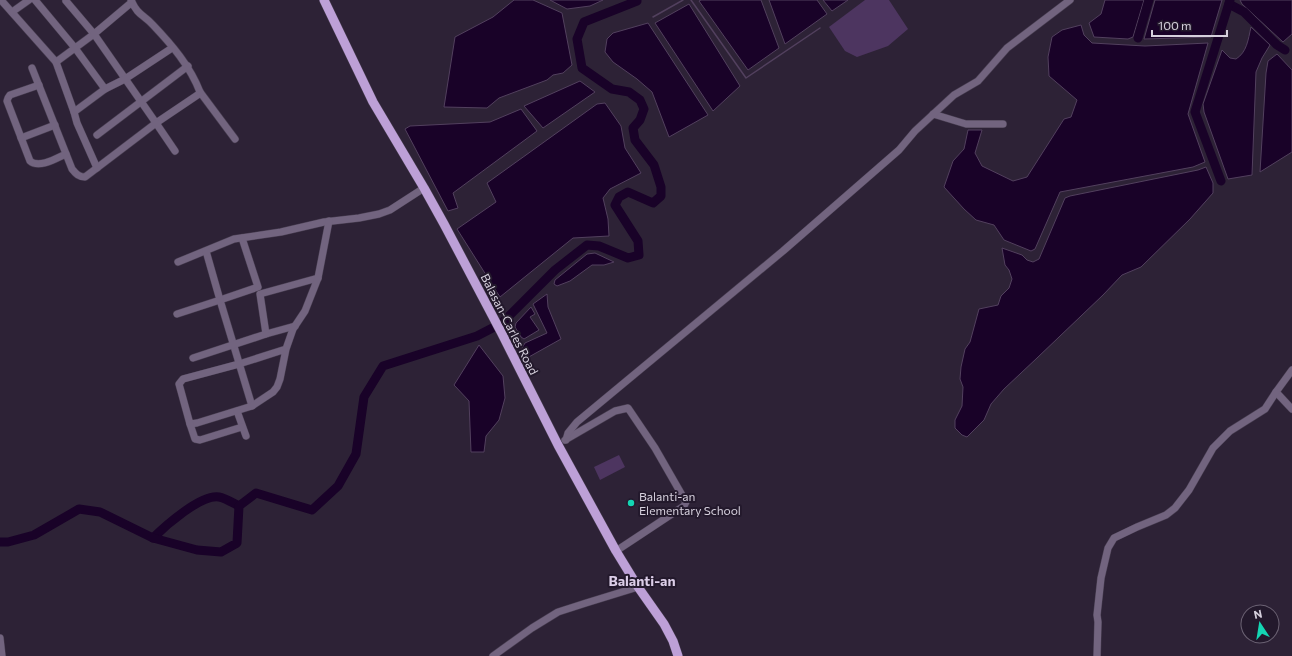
<svg xmlns="http://www.w3.org/2000/svg" width="1292" height="656" font-family="Commissioner,sans-serif">
	<style>
		.green { fill: #4d3560 }
		.water { fill: #190228; stroke: #52405e }
		.lines { fill: none; stroke-linecap: round; stroke-linejoin: round }
		.stream { stroke: #52405e; stroke-width: 1.5 }
		.river { stroke: #190228; stroke-width: 9 }
		.minor-casing { stroke: #483e51; stroke-width: 8 }
		.major-casing { stroke: #483e51; stroke-width: 10 }
		.minor { stroke: #72647f; stroke-width: 7 }
		.major { stroke: #bda0d7; stroke-width: 9 }
		.poi-dot { fill: #14d5b3; stroke: #23192c; stroke-width: 1.5 }
		.labels { text-anchor: middle; dominant-baseline: central; stroke-width: 4; stroke-linejoin: round; paint-order: stroke }
		.street-label { font-size: 12px; fill: #d6d0dd; stroke: #23192c }
		.poi-label { font-size: 12px; fill: #d6d0dd; stroke: #23192c; text-anchor: start }
		.quarter-label { font-size: 14px; font-weight: bold; fill: #dccee8; stroke: #23192c }
	</style>
	<rect width="100%" height="100%" fill="#2d2236"/>
	<g class="green">
		<path d="M 865,0 L 889,0 L 908,29 L 888,46 L 857,57 L 845,51 L 829,27 Z"/>
		<path d="M 619,455 L 625,467 L 600,480 L 594,467 Z"/>
	</g>
	<g class="water">
		<path d="M 514,0 L 533,0 L 562,13 L 572,65 L 563,73 L 553,75 L 547,80 L 499,98 L 487,108 L 444,107 L 455,37 L 493,17 Z"/>
		<path d="M 550,0 L 603,0 L 590,6 L 567,9 Z"/>
		<path d="M 701,0 L 761,0 L 779,48 L 748,70 L 699,1 Z"/>
		<path d="M 769,0 L 817,0 L 827,14 L 785,44 Z"/>
		<path d="M 823,0 L 848,0 L 832,11 Z"/>
		<path d="M 1105,0 L 1144,0 L 1133,37 L 1128,39 L 1094,37 L 1089,23 L 1101,14 Z"/>
		<path d="M 1155,0 L 1222,0 L 1211,37 L 1144,39 Z"/>
		<path d="M 1240,0 L 1292,0 L 1292,34 L 1283,42 L 1242,4 Z"/>
		<path d="M 689,4 L 740,86 L 713,111 L 655,23 Z"/>
		<path d="M 648,23 L 708,115 L 669,137 L 652,92 L 637,79 L 613,62 L 605,52 L 607,39 L 613,33 Z"/>
		<path d="M 1081,25 L 1084,35 L 1092,43 L 1145,46 L 1208,43 L 1188,114 L 1205,162 L 1193,167 L 1060,192 L 1035,249 L 1031,251 L 1004,240 L 994,225 L 976,220 L 964,209 L 944,187 L 953,161 L 964,149 L 968,130 L 982,130 L 975,153 L 982,166 L 1013,181 L 1027,177 L 1064,119 L 1071,117 L 1077,100 L 1049,76 L 1048,57 L 1052,37 L 1062,30 Z"/>
		<path d="M 1251,27 L 1270,45 L 1262,58 L 1256,72 L 1252,175 L 1228,179 L 1204,112 L 1203,104 L 1222,50 L 1230,58 L 1236,59 C 1247,52 1248,40 1251,27 Z"/>
		<path d="M 1277,54 L 1292,70 L 1292,152 L 1260,172 L 1266,73 L 1268,61 Z"/>
		<path d="M 580,81 L 595,92 L 543,128 L 524,106 Z"/>
		<path d="M 605,103 L 621,126 L 625,148 L 641,173 L 610,189 L 603,198 L 608,219 L 609,236 L 573,238 L 500,297 L 457,229 L 496,202 L 487,183 L 597,104 Z"/>
		<path d="M 521,109 L 537,131 L 453,193 L 458,208 L 448,211 L 405,129 L 410,126 L 490,122 Z"/>
		<path d="M 1206,167 L 1213,183 L 1213,193 L 1190,219 L 1141,267 L 1122,275 L 1103,295 L 1037,358 L 1004,389 L 991,404 L 984,420 L 967,437 L 962,435 L 955,428 L 955,420 L 962,406 L 963,387 L 960,379 L 961,367 L 965,349 L 970,342 L 979,309 L 998,305 L 1001,296 L 1009,288 L 1012,279 L 1009,270 L 1005,265 L 1002,248 L 1022,255 L 1027,260 L 1033,262 L 1039,259 L 1065,198 L 1070,196 L 1198,170 Z"/>
		<path d="M 595,253 L 614,262 L 604,265 L 592,265 L 570,281 L 557,286 L 554,284 L 555,280 L 587,254 Z"/>
		<path d="M 547,294 L 548,307 L 561,339 L 527,358 L 522,348 L 525,343 L 547,333 L 533,304 Z"/>
		<path d="M 531,307 L 535,314 L 530,317 L 539,330 L 524,339 L 521,337 L 515,327 L 516,323 Z"/>
		<path d="M 479,345 L 503,376 L 505,398 L 499,420 L 486,436 L 484,452 L 471,452 L 469,401 L 454,385 Z"/>
	</g>
	<g class="lines">
		<g class="stream">
			<path d="M 691,0 L 746,78 L 820,28"/>
			<path d="M 653,17 L 683,0"/>
		</g>
		<g class="river">
			<path d="M 1229,4 L 1244,12 L 1277,45 L 1285,50"/>
			<path d="M 1138,38 L 1149,0"/>
			<path d="M 1221,181 L 1195,112 L 1230,0"/>
			<path d="M 153,538 C 165,526 201,494 219,497 C 225,498 233,503 239,506"/>
			<path d="M 0,542 L 8,542 L 34,535 L 79,509 L 100,512 L 153,538 L 197,550 L 221,552 L 237,543 L 239,506 L 256,493 L 312,510 L 338,486 L 356,454 L 364,397 L 383,366 L 477,336 L 502,323 L 555,270 L 587,245 L 599,246 L 628,258 L 639,255 L 638,241 L 615,205 L 619,197 L 628,192 L 653,203 L 661,196 L 661,187 L 654,165 L 635,140 L 633,128 L 640,120 L 644,109 L 640,100 L 629,92 L 612,89 L 582,68 L 577,39 L 584,22 L 637,1 L 637,0"/>
		</g>
		<defs>
			<g id="minor">
				<path d="M 1,0 L 56,62 L 94,34 L 66,1"/>
				<path d="M 35,0 L 75,48 L 105,89"/>
				<path d="M 131,0 C 138,16 143,14 153,25 C 172,45 190,66 200,92 L 199,94 L 156,123 L 94,34 L 132,2"/>
				<path d="M 12,12 L 29,0"/>
				<path d="M 56,62 L 74,112"/>
				<path d="M 32,68 L 72,169 C 76,174 79,177 85,177 L 156,123 L 175,151"/>
				<path d="M 39,85 L 10,95 L 8,98 L 7,101 L 30,161 C 39,169 57,158 66,154"/>
				<path d="M 200,92 L 235,139"/>
				<path d="M 933,114 L 966,124 L 1003,124"/>
				<path d="M 97,135 L 188,66"/>
				<path d="M 21,138 L 55,125"/>
				<path d="M 97,168 L 77,123 L 74,112 L 105,89 L 125,79 L 172,48"/>
				<path d="M 242,238 L 258,287 L 220,300 L 252,406"/>
				<path d="M 178,262 L 234,239 L 281,232 L 324,222 L 359,218 L 379,214 L 390,210 L 424,188"/>
				<path d="M 177,314 L 220,300 L 206,251"/>
				<path d="M 295,326 L 266,334 L 260,294 L 318,278"/>
				<path d="M 286,349 L 239,364 L 183,379 L 179,384 L 190,424 L 197,423 L 252,406 L 273,392 L 277,387 L 280,379 L 286,349 L 293,329 L 305,311 L 318,278 L 329,221"/>
				<path d="M 193,358 L 266,334"/>
				<path d="M 1292,370 L 1276,392 L 1292,409"/>
				<path d="M 237,411 L 246,436"/>
				<path d="M 190,424 L 195,439 L 200,440 L 242,427"/>
				<path d="M 565,440 L 615,411 L 628,408 L 655,448 L 686,502 L 684,506 L 616,551"/>
				<path d="M 566,440 L 568,433 L 577,422 L 783,251 L 899,150 L 915,131 L 954,95 L 978,81 L 1007,48 L 1070,0"/>
				<path d="M 0,638 L 2,656"/>
				<path d="M 493,656 L 532,628 L 558,612 L 586,603 L 638,587"/>
				<path d="M 1097,656 L 1098,622 L 1097,615 L 1101,578 L 1108,548 L 1114,538 L 1137,527 L 1166,515 L 1175,508 L 1189,490 L 1213,448 L 1230,431 L 1265,409 L 1276,392"/>
			</g>
			<path id="major" d="M 324,0 L 373,102 L 424,188 L 444,224 L 501,332 L 558,445 L 616,551 L 638,587 L 664,624 L 673,641 L 678,656"/>
		</defs>
		<use href="#minor" class="minor-casing"/>
		<use href="#major" class="major-casing"/>
		<use href="#minor" class="minor"/>
		<use href="#major" class="major"/>
	</g>
	<circle class="poi-dot" cx="631" cy="503" r="4"/>
	<g class="labels">
		<g class="street-label">
			<text transform="translate(510 324) rotate(63)">Balasan-Carles Road</text>
		</g>
		<g class="poi-label">
			<text x="639" y="496">Balanti-an<tspan x="639" dy="14">Elementary School</tspan></text>
		</g>
		<g class="quarter-label">
			<text x="642" y="580">Balanti-an</text>
		</g>
	</g>
	<g transform="translate(1260 624) rotate(348)"><circle r="19" fill="#23192c" stroke="#6b6273"/>
	<path d="M0-3L7 15L0 10L-7 15Z" fill="#14d5b3"/>
	<text y="-6" font-size="11" font-weight="bold" text-anchor="middle" fill="#d6d0dd">N</text>
	</g>
	<path d="M1152 30v6h75v-6" fill="none" stroke="#d6d0dd" stroke-width="2"/>
	<text x="1158" y="30" font-size="12" fill="#d6d0dd" stroke="#23192c" stroke-width="3" paint-order="stroke">100 m</text>
</svg>
